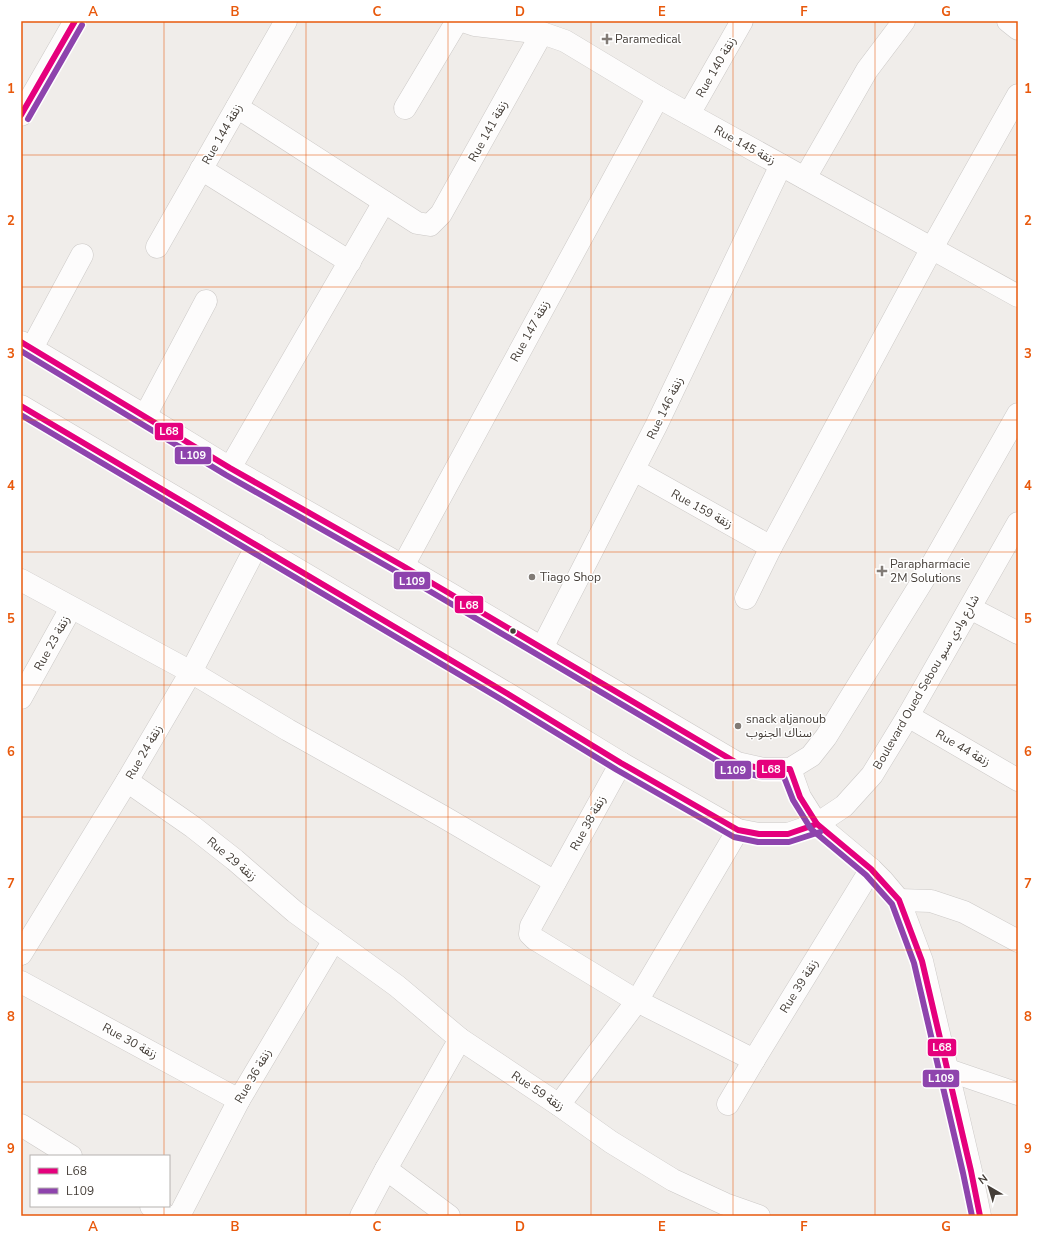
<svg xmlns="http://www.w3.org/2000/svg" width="1039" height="1237" font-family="'Nunito Sans','Noto Sans Arabic',sans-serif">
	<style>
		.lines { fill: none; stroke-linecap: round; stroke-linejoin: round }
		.minor-casing { stroke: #ccc9c7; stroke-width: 23 }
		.tertiary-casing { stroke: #ccc9c7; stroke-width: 23 }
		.minor { stroke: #fdfcfc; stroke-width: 22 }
		.tertiary { stroke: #fdfcfc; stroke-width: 22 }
		.bus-1-casing { stroke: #fff; stroke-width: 9 }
		.bus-2-casing { stroke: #fff; stroke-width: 9 }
		.bus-1 { stroke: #e5007d; stroke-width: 6 }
		.bus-2 { stroke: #8e44ad; stroke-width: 6 }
		.grid { fill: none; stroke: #e8590c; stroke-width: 1; stroke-opacity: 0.55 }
		.poi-dot { fill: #817b76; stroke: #fff; stroke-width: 1.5 }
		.bus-dot { fill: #453e38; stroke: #fff; stroke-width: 1.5 }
		.labels { text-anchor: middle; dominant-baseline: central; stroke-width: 3; stroke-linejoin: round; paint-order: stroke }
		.poi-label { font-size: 12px; fill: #453e38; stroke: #fff; text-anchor: start }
		.street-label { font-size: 12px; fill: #453e38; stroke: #fff }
		.line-badge { stroke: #fff; stroke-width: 1.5 }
		.badge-label { font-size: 11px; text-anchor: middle; font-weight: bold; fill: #fff }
		.neatline { fill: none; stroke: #e8590c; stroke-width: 1.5 }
		.grid-label { font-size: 13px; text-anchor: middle; font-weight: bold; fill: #e8590c }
	</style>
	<rect width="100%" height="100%" fill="#f0edea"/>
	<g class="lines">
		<defs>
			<g id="minor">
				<path d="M 463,21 L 475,25 L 542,33 L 565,41 L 658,97 L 1018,296"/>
				<path d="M 1008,21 L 1018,29"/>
				<path d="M 237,107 L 417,223 L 430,225 L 441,214 L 542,33"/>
				<path d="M 405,108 L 457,21"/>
				<path d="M 689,114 L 742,21"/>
				<path d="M 201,169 L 350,262"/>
				<path d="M 805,178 L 867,70 L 904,21"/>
				<path d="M 157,247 L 286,21"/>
				<path d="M 32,348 L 82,255"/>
				<path d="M 145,416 L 206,301"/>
				<path d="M 230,468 L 384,202"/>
				<path d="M 634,470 L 771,547"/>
				<path d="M 403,566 L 658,97"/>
				<path d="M 21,580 L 191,672 L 288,730 L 442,816 L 555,882"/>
				<path d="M 746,598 L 771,547 L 932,248 L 1018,95"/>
				<path d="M 970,608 L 1018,633"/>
				<path d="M 542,648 L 656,426 L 781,165"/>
				<path d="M 21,698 L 71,608"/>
				<path d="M 908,716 L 1018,780"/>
				<path d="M 621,763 L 531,926 L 530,934 L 535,939 L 637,1001 L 754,1060"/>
				<path d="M 127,781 L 193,827 L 235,860 L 295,912 L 397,986 L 460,1039 L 559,1105 L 611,1142 L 673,1180 L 725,1204 L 759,1216"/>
				<path d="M 899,900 L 931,901 L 964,912 L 1018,941"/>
				<path d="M 21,954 L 127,781 L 191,672 L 257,545"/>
				<path d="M 21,982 L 239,1100"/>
				<path d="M 948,1070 L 1018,1094"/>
				<path d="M 728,1104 L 754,1060 L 871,869"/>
				<path d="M 559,1105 L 637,1001 L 738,830"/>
				<path d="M 21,1125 L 71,1156"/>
				<path d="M 386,1169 L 449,1216"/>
				<path d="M 151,1206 L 167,1216"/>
				<path d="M 179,1216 L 239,1100 L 334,940"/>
				<path d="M 361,1216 L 386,1169 L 460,1039"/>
			</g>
			<g id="tertiary">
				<path d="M 21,115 L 75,21"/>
				<path d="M 21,342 L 145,416 L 230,468 L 403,566 L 737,763 L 764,769 L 790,769 L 811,756 L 826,737 L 925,577 L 1018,414"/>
				<path d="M 21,406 L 508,694 L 621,763 L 738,830 L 759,834 L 788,834 L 817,824 L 844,806 L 872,775 L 908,716 L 1018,523"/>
				<path d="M 790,769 L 800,797 L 817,824 L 871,869 L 883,881 L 899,900 L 922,961 L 971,1171 L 980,1216"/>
			</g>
		</defs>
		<use href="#minor" class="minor-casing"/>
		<use href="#tertiary" class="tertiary-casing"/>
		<use href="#minor" class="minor"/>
		<use href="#tertiary" class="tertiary"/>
		<defs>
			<g id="bus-1">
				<path d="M 21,115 L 75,21"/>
				<path d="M 21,342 L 230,468 L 403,566 L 737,763 L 764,769 L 790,769 L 800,797 L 817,824 L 871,869 L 899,900 L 922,961 L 971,1171 L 980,1216"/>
				<path d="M 21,406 L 508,694 L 621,763 L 738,830 L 759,834 L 788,834 L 817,824"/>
			</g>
			<g id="bus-2">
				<path d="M 28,119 L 82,25"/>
				<path d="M 21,351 L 226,475 L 399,573 L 733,770 L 763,777 L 784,777 L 793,800 L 811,829 L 866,875 L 892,904 L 914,963 L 963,1173 L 972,1216"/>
				<path d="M 21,415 L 504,701 L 617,770 L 734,837 L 758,842 L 789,842 L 820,832"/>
			</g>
		</defs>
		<use href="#bus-1" class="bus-1-casing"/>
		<use href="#bus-2" class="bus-2-casing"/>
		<use href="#bus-1" class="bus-1"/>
		<use href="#bus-2" class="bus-2"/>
	</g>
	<path class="grid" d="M 164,21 L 164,1156M 306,21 L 306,1216M 448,21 L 448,1216M 591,21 L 591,1216M 733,21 L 733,1216M 875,21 L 875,1216M 21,155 L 1018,155M 21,287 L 1018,287M 21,420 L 1018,420M 21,552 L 1018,552M 21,685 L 1018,685M 21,817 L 1018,817M 21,950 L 1018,950M 21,1082 L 1018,1082M 164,1206 L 164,1216"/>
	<g class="poi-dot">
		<path d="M605 33h4v4h4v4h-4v4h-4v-4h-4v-4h4z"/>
		<path d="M880 565h4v4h4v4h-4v4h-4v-4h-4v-4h4z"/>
		<circle cx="532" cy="577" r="4"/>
		<circle cx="738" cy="726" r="4"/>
	</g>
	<circle class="bus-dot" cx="513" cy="631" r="3.5"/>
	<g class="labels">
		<g class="poi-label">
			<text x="615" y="39">Paramedical</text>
			<text x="890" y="564">Parapharmacie<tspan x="890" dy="14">2M Solutions</tspan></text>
			<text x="540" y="577">Tiago Shop</text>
			<text x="746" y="719">snack aljanoub<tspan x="746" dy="14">سناك الجنوب</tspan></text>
		</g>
		<g class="street-label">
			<text transform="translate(716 67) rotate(-60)">Rue 140 زنقة</text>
			<text transform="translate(488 131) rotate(-61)">Rue 141 زنقة</text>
			<text transform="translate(222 134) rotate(-60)">Rue 144 زنقة</text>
			<text transform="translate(745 145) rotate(29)">Rue 145 زنقة</text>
			<text transform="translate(530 331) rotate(-61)">Rue 147 زنقة</text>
			<text transform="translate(665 408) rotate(-64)">Rue 146 زنقة</text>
			<text transform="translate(702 509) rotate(29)">Rue 159 زنقة</text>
			<text transform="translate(52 643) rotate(-61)">Rue 23 زنقة</text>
			<text transform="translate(926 682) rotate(-60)">Boulevard Oued Sebou شارع وادي سبو</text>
			<text transform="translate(963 748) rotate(30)">Rue 44 زنقة</text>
			<text transform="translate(144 752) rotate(-60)">Rue 24 زنقة</text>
			<text transform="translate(588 823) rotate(-61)">Rue 38 زنقة</text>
			<text transform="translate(232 859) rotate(40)">Rue 29 زنقة</text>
			<text transform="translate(799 986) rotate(-58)">Rue 39 زنقة</text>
			<text transform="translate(130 1041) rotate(29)">Rue 30 زنقة</text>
			<text transform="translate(253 1076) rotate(-60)">Rue 36 زنقة</text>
			<text transform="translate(538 1091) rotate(34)">Rue 59 زنقة</text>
		</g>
	</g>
	<g class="line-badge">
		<rect x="154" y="422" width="30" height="19" rx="4" fill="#e5007d"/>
		<rect x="174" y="446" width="38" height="19" rx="4" fill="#8e44ad"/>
		<rect x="393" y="571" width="38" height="19" rx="4" fill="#8e44ad"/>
		<rect x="454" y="595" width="30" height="19" rx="4" fill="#e5007d"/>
		<rect x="756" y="759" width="30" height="20" rx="4" fill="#e5007d"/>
		<rect x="714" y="760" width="38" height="20" rx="4" fill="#8e44ad"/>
		<rect x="927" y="1038" width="30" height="19" rx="4" fill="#e5007d"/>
		<rect x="922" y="1069" width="38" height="19" rx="4" fill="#8e44ad"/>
	</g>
	<g class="badge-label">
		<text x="169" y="435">L68</text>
		<text x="193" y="459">L109</text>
		<text x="412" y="585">L109</text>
		<text x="469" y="609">L68</text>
		<text x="771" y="773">L68</text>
		<text x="733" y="774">L109</text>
		<text x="942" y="1051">L68</text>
		<text x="941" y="1082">L109</text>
	</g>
	<rect width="1039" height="1237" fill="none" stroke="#ffffff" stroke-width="44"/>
	<rect x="30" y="1155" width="140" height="52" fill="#ffffff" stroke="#b5b2af"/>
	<rect x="38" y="1168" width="20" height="6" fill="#e5007d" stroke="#b5b2af"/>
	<text x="66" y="1175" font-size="12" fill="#453e38">L68</text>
	<rect x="38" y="1188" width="20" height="6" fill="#8e44ad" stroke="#b5b2af"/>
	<text x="66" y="1195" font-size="12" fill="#453e38">L109</text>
	<g transform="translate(989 1187) rotate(322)" stroke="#ffffff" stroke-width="3" paint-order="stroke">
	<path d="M0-3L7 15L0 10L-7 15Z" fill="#453e38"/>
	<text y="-6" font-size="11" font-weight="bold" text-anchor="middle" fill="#453e38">N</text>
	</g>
	<rect x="22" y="22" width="995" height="1193" class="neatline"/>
	<g class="grid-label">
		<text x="93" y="16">A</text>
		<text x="235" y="16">B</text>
		<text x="377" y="16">C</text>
		<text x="520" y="16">D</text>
		<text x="662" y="16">E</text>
		<text x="804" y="16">F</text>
		<text x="946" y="16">G</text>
		<text x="11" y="93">1</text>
		<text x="1028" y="93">1</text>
		<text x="11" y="225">2</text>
		<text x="1028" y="225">2</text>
		<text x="11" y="358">3</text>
		<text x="1028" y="358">3</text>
		<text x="11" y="490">4</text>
		<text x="1028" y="490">4</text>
		<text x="11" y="623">5</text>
		<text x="1028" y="623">5</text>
		<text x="11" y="756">6</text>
		<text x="1028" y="756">6</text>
		<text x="11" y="888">7</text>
		<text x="1028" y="888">7</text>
		<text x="11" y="1021">8</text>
		<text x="1028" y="1021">8</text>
		<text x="11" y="1153">9</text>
		<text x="1028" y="1153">9</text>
		<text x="93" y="1231">A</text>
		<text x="235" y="1231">B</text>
		<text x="377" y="1231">C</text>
		<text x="520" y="1231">D</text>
		<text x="662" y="1231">E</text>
		<text x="804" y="1231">F</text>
		<text x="946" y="1231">G</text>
	</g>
</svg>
